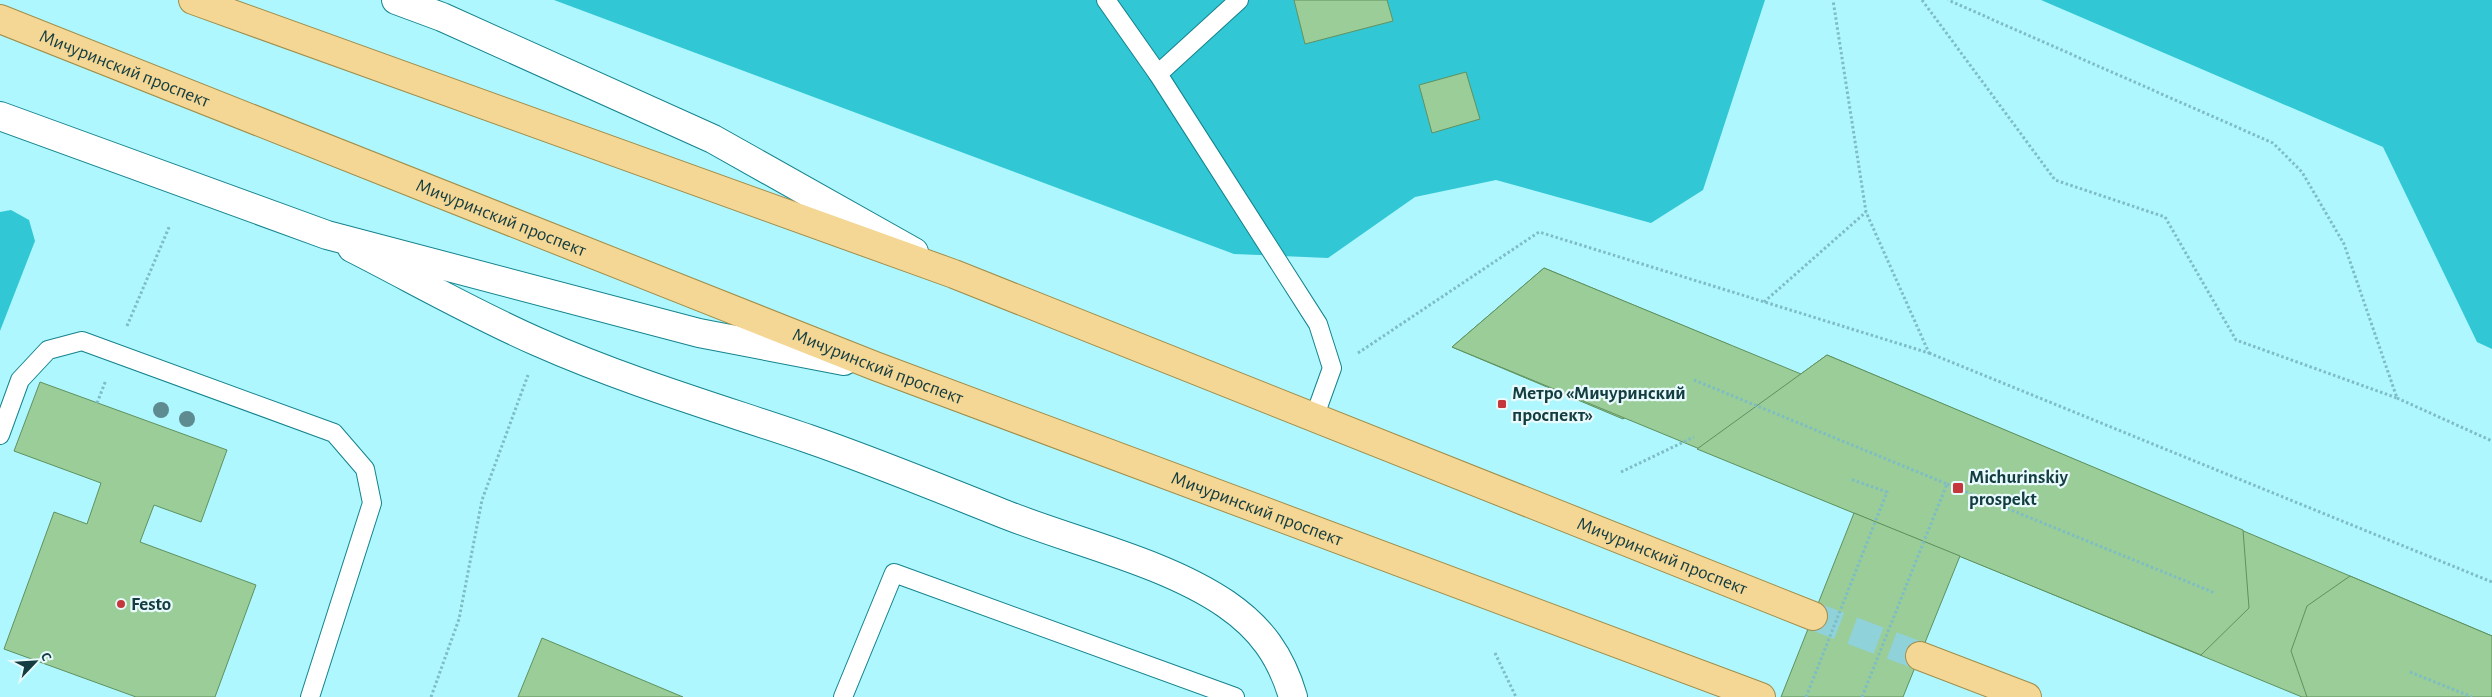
<svg xmlns="http://www.w3.org/2000/svg" width="2492" height="697" font-family="'Alegreya Sans',sans-serif">
	<style>
		.forest { fill: #31c7d5 }
		.building { fill: #9acd98; stroke: #60915f }
		.lines { fill: none; stroke-linecap: round; stroke-linejoin: round }
		.primary-tunnel { stroke: #8fd2d9; stroke-width: 28; stroke-dasharray: 28 14; stroke-linecap: butt }
		.lane-casing { stroke: #14838d; stroke-width: 20 }
		.street-casing { stroke: #14838d; stroke-width: 30 }
		.secondary-casing { stroke: #14838d; stroke-width: 30 }
		.primary-casing { stroke: #a08e49; stroke-width: 30 }
		.path { stroke: #7ebdc4; stroke-width: 3; stroke-dasharray: 2.5 2.5; stroke-linecap: butt }
		.lane { stroke: #fff; stroke-width: 18 }
		.street { stroke: #fff; stroke-width: 28 }
		.secondary { stroke: #fff; stroke-width: 28 }
		.primary { stroke: #f4d695; stroke-width: 28 }
		.path-bridge { stroke: #7ebdc4; stroke-width: 3; stroke-dasharray: 2.5 2.5; stroke-linecap: butt }
		.tree { fill: #5d8b90 }
		.poi-dot { fill: #c6373b; stroke: #e8fafb; stroke-width: 2 }
		.labels { text-anchor: middle; dominant-baseline: central; stroke-width: 4.5; stroke-linejoin: round; paint-order: stroke }
		.street-label { font-size: 19px; fill: #143d41; stroke: #e8fafb }
		.poi-label { font-size: 19px; font-weight: bold; fill: #143d41; stroke: #e8fafb; text-anchor: start }
	</style>
	<rect width="100%" height="100%" fill="#aef7ff"/>
	<g class="forest">
		<path d="M 554,0 L 1294,0 L 1305,43 L 1393,21 L 1387,0 L 1765,0 L 1703,190 L 1651,223 L 1496,180 L 1415,197 L 1328,258 L 1234,254 Z"/>
		<path d="M 2041,0 L 2492,0 L 2492,349 L 2477,342 L 2383,147 Z"/>
		<path d="M 11,210 L 29,220 L 35,241 L 0,331 L 0,212 Z"/>
	</g>
	<g class="building">
		<path d="M 1294,0 L 1387,0 L 1393,21 L 1305,44 Z"/>
		<path d="M 1466,72 L 1480,119 L 1432,133 L 1419,85 Z"/>
		<path d="M 1544,268 L 1730,345 L 1623,419 L 1452,347 Z"/>
		<path d="M 1544,268 L 1801,374 L 1827,355 L 2492,636 L 2492,697 L 2302,697 L 1452,347 Z"/>
		<path d="M 1827,355 L 2243,530 L 2249,608 L 2201,655 L 1697,449 Z"/>
		<path d="M 40,382 L 227,450 L 201,522 L 154,505 L 140,542 L 256,585 L 215,697 L 136,697 L 4,649 L 54,512 L 87,524 L 101,483 L 14,451 Z"/>
		<path d="M 1854,513 L 1960,556 L 1903,697 L 1781,697 Z"/>
		<path d="M 2350,576 L 2492,636 L 2492,697 L 2307,697 L 2291,651 L 2307,606 Z"/>
		<path d="M 542,638 L 683,697 L 518,697 Z"/>
	</g>
	<g class="lines">
		<path class="primary-tunnel" d="M 1813,616 L 1920,656"/>
		<defs>
			<g id="lane">
				<path d="M 1106,0 L 1158,74 L 1318,324 L 1332,368 L 1314,418"/>
				<path d="M 1158,74 L 1239,0"/>
				<path d="M 0,435 L 20,380 L 48,350 L 82,341 L 334,433 L 365,469 L 372,503 L 310,697"/>
				<path d="M 843,697 L 894,573 L 1235,697"/>
			</g>
			<path id="street" d="M 352,248 C 413,279 474,314 538,342 C 626,381 718,408 809,439 C 873,461 936,487 999,512 C 1070,541 1163,561 1226,604 C 1261,628 1281,656 1293,697"/>
			<g id="secondary">
				<path d="M 396,0 L 442,17 L 713,139 L 914,252"/>
				<path d="M 0,116 L 327,235 L 699,333 L 844,361"/>
			</g>
			<g id="primary">
				<path id="s1" d="M 193,0 L 954,274 L 1813,616"/>
				<path id="s2" d="M 0,19 L 875,366 L 1761,697"/>
				<path d="M 1920,656 L 2027,697"/>
			</g>
		</defs>
		<use href="#lane" class="lane-casing"/>
		<use href="#street" class="street-casing"/>
		<use href="#secondary" class="secondary-casing"/>
		<use href="#primary" class="primary-casing"/>
		<g class="path">
			<path d="M 1922,0 L 2055,180 L 2165,217 L 2236,340 L 2397,398 L 2344,244 L 2302,172 L 2273,143 L 1948,0"/>
			<path d="M 1764,302 L 1866,212"/>
			<path d="M 127,326 L 170,225"/>
			<path d="M 1358,353 L 1539,232 L 1929,353 L 1866,212 L 1833,0"/>
			<path d="M 1929,353 L 2492,582"/>
			<path d="M 1694,380 L 1947,484 L 1924,541"/>
			<path d="M 2397,398 L 2492,441"/>
			<path d="M 97,403 L 106,380"/>
			<path d="M 1621,472 L 1694,437"/>
			<path d="M 1947,484 L 2215,593"/>
			<path d="M 1495,653 L 1516,697"/>
			<path d="M 2410,672 L 2472,697"/>
			<path d="M 431,697 L 459,619 L 482,500 L 528,375"/>
		</g>
		<use href="#lane" class="lane"/>
		<use href="#street" class="street"/>
		<use href="#secondary" class="secondary"/>
		<use href="#primary" class="primary"/>
		<g class="path-bridge">
			<path d="M 1806,697 L 1887,492 L 1850,479"/>
			<path d="M 1862,697 L 1924,541"/>
		</g>
	</g>
	<g class="tree">
		<circle cx="161" cy="410" r="8"/>
		<circle cx="187" cy="419" r="8"/>
	</g>
	<g class="poi-dot">
		<rect x="1497" y="399" width="10" height="10" rx="2.5"/>
		<rect x="1952" y="482" width="12" height="12" rx="2.5"/>
		<circle cx="121" cy="604" r="5"/>
	</g>
	<g class="labels">
		<g class="street-label">
			<text stroke="none"><textPath href="#s2" startOffset="134">Мичуринский проспект</textPath></text>
			<text stroke="none"><textPath href="#s2" startOffset="539">Мичуринский проспект</textPath></text>
			<text stroke="none"><textPath href="#s2" startOffset="944">Мичуринский проспект</textPath></text>
			<text stroke="none"><textPath href="#s2" startOffset="1349">Мичуринский проспект</textPath></text>
			<text stroke="none"><textPath href="#s1" startOffset="1571">Мичуринский проспект</textPath></text>
		</g>
		<g class="poi-label">
			<text x="1512" y="393">Метро «Мичуринский<tspan x="1512" dy="22">проспект»</tspan></text>
			<text x="1969" y="477">Michurinskiy<tspan x="1969" dy="22">prospekt</tspan></text>
			<text x="131" y="604">Festo</text>
		</g>
	</g>
	<g transform="translate(35 662) rotate(65)" stroke="#e8fafb" stroke-width="4" paint-order="stroke">
	<path d="M0-4L9 19L0 12L-9 19Z" fill="#143d41"/>
	<text y="-8" font-size="14" font-weight="bold" text-anchor="middle" fill="#143d41">С</text>
	</g>
</svg>
